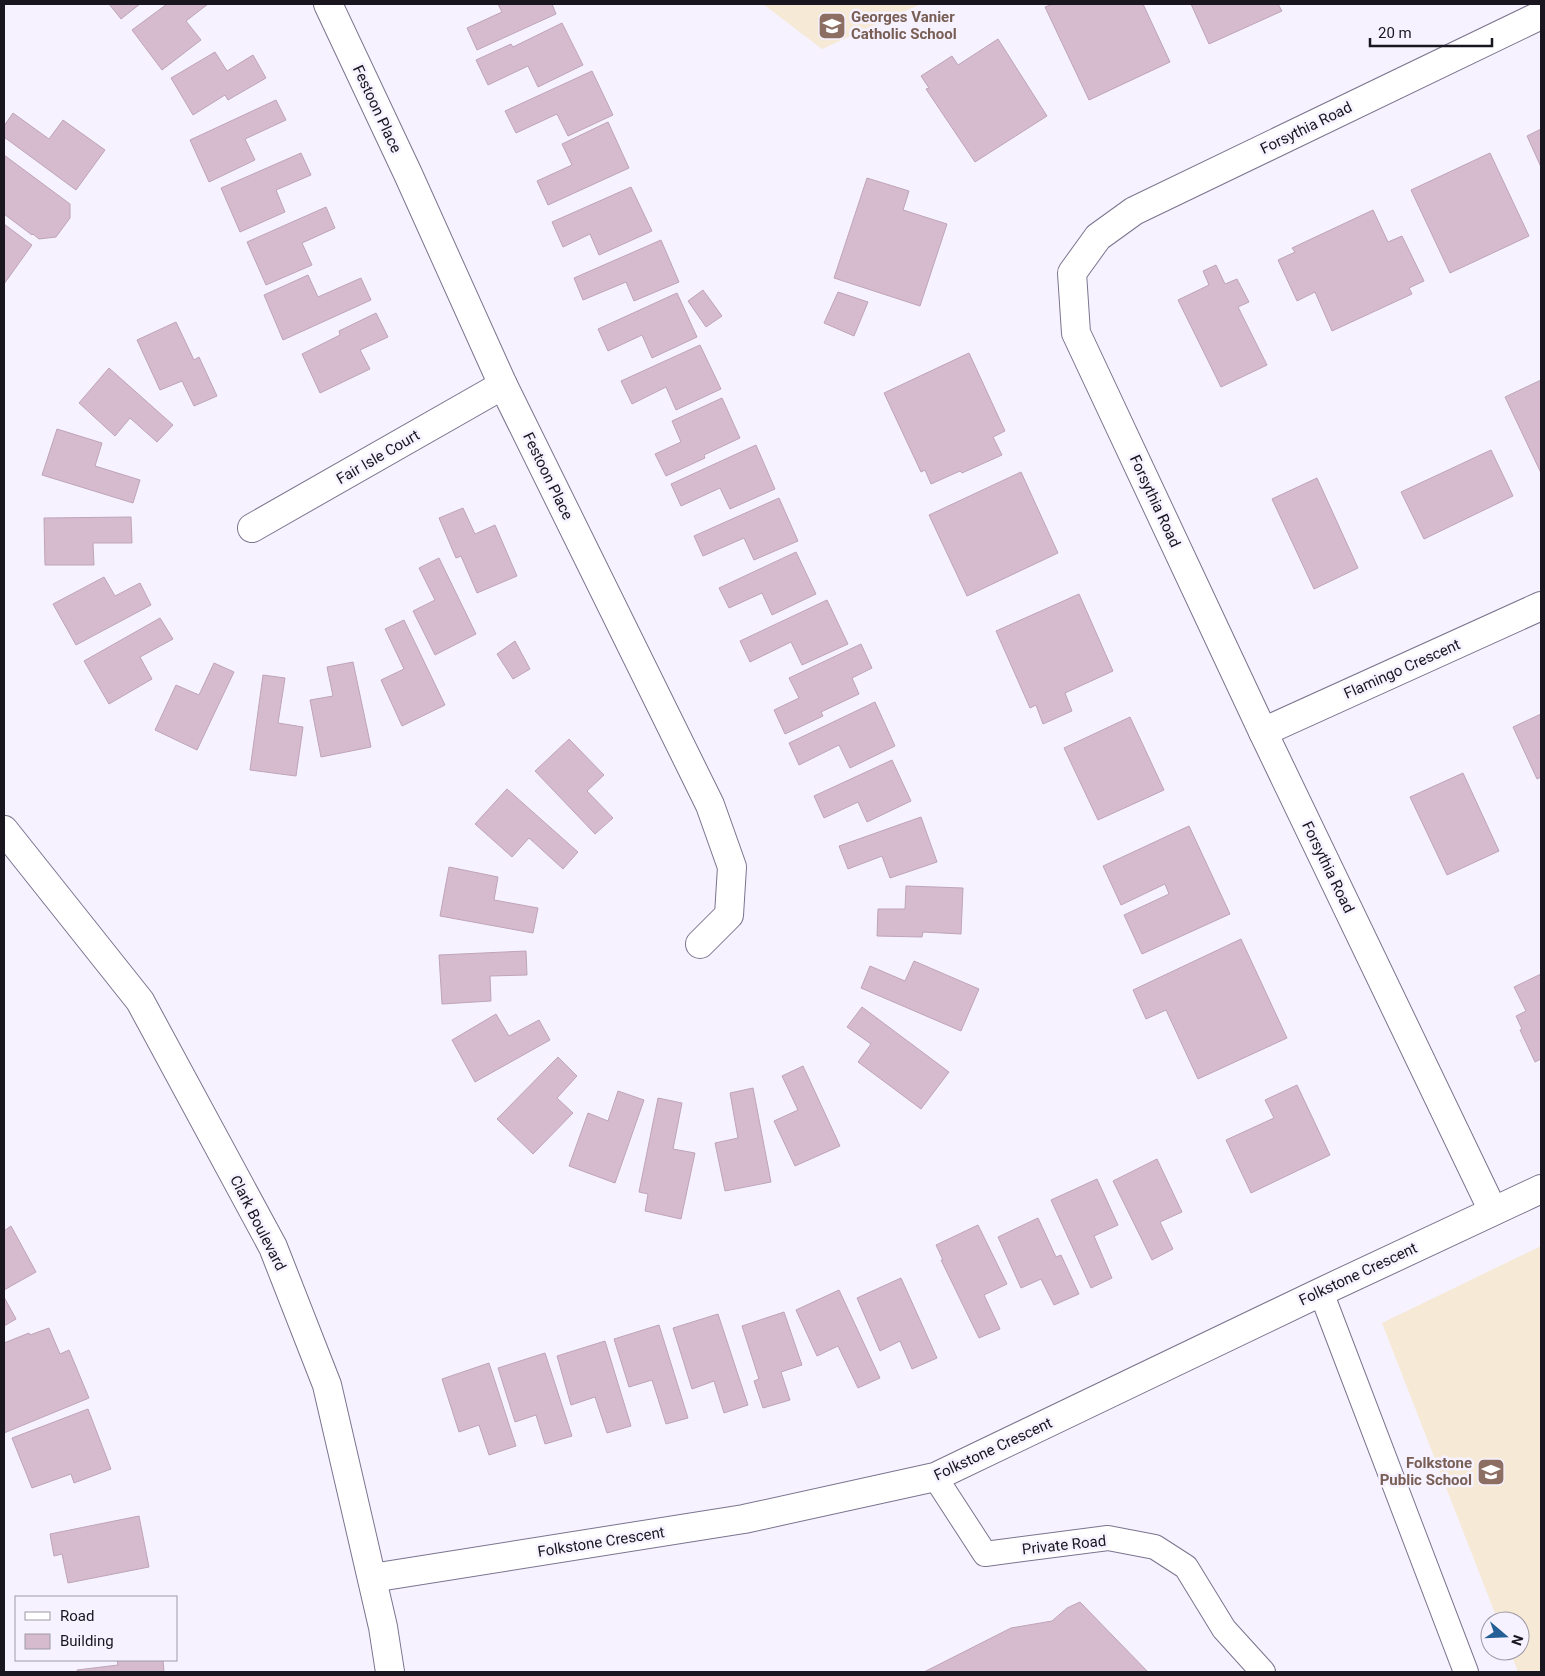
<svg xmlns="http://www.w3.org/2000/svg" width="1545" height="1676" font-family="Roboto,sans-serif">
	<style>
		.education { fill: #f6e9d5 }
		.building { fill: #d6bbcf; stroke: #bfa4b8 }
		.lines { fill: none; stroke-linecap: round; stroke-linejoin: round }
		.lane-casing { stroke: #7b748f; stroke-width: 26 }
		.street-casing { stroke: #7b748f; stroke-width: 30 }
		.secondary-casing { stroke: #7b748f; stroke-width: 30 }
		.lane { stroke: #fff; stroke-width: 24 }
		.street { stroke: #fff; stroke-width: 28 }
		.secondary { stroke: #fff; stroke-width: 28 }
		.labels { text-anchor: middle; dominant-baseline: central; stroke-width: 5; stroke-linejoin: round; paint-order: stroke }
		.education-label { font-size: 15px; font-weight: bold; fill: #785e54; stroke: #f6f2ff; text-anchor: start }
		.street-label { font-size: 15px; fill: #191620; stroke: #f6f2ff }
	</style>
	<rect width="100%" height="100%" fill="#f6f2ff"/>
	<g class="education">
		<path d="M 763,4 L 921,4 L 822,49 Z"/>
		<path d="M 1541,1246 L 1541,1672 L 1518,1672 L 1510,1651 L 1520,1651 L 1520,1621 L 1498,1621 L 1382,1323 Z"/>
	</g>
	<g class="building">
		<path d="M 109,4 L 140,4 L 121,19 Z"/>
		<path d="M 167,4 L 208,4 L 186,21 L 201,40 L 162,70 L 132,30 Z"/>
		<path d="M 498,4 L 552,4 L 556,14 L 477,50 L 467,28 L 502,12 Z"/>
		<path d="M 1053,4 L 1143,4 L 1170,62 L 1089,100 L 1045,7 Z"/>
		<path d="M 1191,4 L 1278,4 L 1282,11 L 1209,44 Z"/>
		<path d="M 562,23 L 583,65 L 538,87 L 528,66 L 488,85 L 476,60 L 511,44 L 513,47 Z"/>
		<path d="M 998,39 L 1047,116 L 975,162 L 926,89 L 929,88 L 921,76 L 952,56 L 958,65 Z"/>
		<path d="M 215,52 L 227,71 L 253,55 L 266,78 L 228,100 L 225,95 L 193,115 L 171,78 Z"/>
		<path d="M 592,71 L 613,115 L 568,136 L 557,114 L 516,133 L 505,111 Z"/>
		<path d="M 276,100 L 286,120 L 245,139 L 255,160 L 209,182 L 190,140 Z"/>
		<path d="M 13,113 L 49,139 L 63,120 L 105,150 L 76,190 L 4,137 L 4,126 Z"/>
		<path d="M 608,122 L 629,168 L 548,205 L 537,181 L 572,165 L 562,144 Z"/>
		<path d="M 1541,129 L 1541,167 L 1527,136 Z"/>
		<path d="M 301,153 L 311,175 L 276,190 L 285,212 L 240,232 L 221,188 Z"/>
		<path d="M 1490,153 L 1529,236 L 1450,273 L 1411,190 Z"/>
		<path d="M 4,155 L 70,204 L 70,218 L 56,237 L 39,239 L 33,234 L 32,235 L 4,214 Z"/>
		<path d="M 867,178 L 909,191 L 903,210 L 947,224 L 920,306 L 834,278 Z"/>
		<path d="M 631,187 L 652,231 L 599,255 L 590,234 L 563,247 L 552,222 Z"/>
		<path d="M 326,207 L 335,228 L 302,243 L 312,265 L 266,285 L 247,242 Z"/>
		<path d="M 1373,210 L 1388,242 L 1402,236 L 1424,281 L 1409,288 L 1412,294 L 1332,331 L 1315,292 L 1297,301 L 1278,260 L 1295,252 L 1292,248 Z"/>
		<path d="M 4,224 L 32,245 L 4,284 Z"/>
		<path d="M 661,240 L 679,282 L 634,301 L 626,282 L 583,300 L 574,278 Z"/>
		<path d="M 1216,265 L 1225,284 L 1237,279 L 1249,302 L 1238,307 L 1267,365 L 1221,387 L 1178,300 L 1209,285 L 1203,271 Z"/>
		<path d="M 308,275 L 318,297 L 361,278 L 371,300 L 283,340 L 264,295 Z"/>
		<path d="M 703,290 L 722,316 L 706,327 L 688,301 Z"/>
		<path d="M 838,292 L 868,302 L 854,336 L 824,323 Z"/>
		<path d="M 677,293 L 697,337 L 652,358 L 642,335 L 608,351 L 598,329 Z"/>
		<path d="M 376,313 L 388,337 L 360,350 L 370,369 L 320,393 L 302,354 L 340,335 L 339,331 Z"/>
		<path d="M 176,322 L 194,360 L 199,357 L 217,396 L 194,406 L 182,381 L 160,390 L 137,340 Z"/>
		<path d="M 700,345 L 721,389 L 676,410 L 666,387 L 632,404 L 621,381 Z"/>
		<path d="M 969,353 L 1005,431 L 993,437 L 1002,455 L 962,473 L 960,471 L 931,484 L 925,470 L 921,472 L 884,393 Z"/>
		<path d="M 109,368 L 173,425 L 157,442 L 130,418 L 115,436 L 79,403 Z"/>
		<path d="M 1541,380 L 1541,473 L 1505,397 Z"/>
		<path d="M 722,398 L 740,438 L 704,455 L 705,458 L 666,476 L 655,454 L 681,442 L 672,421 Z"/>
		<path d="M 57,429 L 102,443 L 95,466 L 140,480 L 133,503 L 42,475 Z"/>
		<path d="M 756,445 L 775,489 L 730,509 L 720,488 L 681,506 L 671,484 Z"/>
		<path d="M 1491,450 L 1513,496 L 1424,539 L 1401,492 Z"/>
		<path d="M 1021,472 L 1058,553 L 967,596 L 929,515 Z"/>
		<path d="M 1317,478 L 1358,568 L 1314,589 L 1272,499 Z"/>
		<path d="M 779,498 L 798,541 L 754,560 L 744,538 L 703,556 L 694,536 Z"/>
		<path d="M 463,508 L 475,534 L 495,525 L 517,576 L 477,593 L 461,556 L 456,558 L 439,518 Z"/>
		<path d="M 131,517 L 132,543 L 93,543 L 94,565 L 45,565 L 44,518 Z"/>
		<path d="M 796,552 L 816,594 L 772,615 L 762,593 L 729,608 L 719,588 Z"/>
		<path d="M 439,558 L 476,634 L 435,655 L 413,611 L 435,600 L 419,568 Z"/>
		<path d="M 104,577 L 115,596 L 140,583 L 151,605 L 76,645 L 53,604 Z"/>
		<path d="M 1079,594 L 1113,671 L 1065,693 L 1072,711 L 1043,724 L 1036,705 L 1030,708 L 996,631 Z"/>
		<path d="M 827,600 L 848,644 L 802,665 L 791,642 L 750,662 L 740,641 Z"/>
		<path d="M 160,618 L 173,639 L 140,657 L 152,679 L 109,704 L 84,661 Z"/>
		<path d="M 404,620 L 445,705 L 402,726 L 381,680 L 404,669 L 385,629 Z"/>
		<path d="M 515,641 L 530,669 L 513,679 L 497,654 Z"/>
		<path d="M 861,644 L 872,668 L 852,678 L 859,694 L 821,712 L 823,716 L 785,734 L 774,710 L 799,698 L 789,678 Z"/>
		<path d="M 353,662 L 371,747 L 321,757 L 310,700 L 333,696 L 327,667 Z"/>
		<path d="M 214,663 L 234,672 L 197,750 L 155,730 L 176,685 L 199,695 Z"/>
		<path d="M 263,675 L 285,678 L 278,723 L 303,727 L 296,776 L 250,770 Z"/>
		<path d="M 875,702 L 895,746 L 850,768 L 839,745 L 799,765 L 789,743 Z"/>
		<path d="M 1541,714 L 1541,777 L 1537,779 L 1513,727 Z"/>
		<path d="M 1130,717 L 1164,790 L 1098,820 L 1064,748 Z"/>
		<path d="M 569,739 L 604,775 L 587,791 L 613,818 L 595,834 L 535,771 Z"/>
		<path d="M 892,760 L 911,801 L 867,822 L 858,802 L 824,818 L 814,796 Z"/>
		<path d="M 1463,773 L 1499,851 L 1447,875 L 1410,797 Z"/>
		<path d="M 507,789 L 578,852 L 563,869 L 529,838 L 512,857 L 475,824 Z"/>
		<path d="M 921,817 L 937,862 L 890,878 L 882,856 L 848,869 L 839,846 Z"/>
		<path d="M 1189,826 L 1230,914 L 1142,954 L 1124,915 L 1169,894 L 1165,884 L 1121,905 L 1103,866 Z"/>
		<path d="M 449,867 L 498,877 L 494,900 L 538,908 L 533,933 L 440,916 Z"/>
		<path d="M 906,886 L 963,888 L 961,934 L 923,932 L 922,937 L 877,936 L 878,909 L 905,909 Z"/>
		<path d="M 1241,939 L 1287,1038 L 1198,1079 L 1166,1010 L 1146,1019 L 1133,990 Z"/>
		<path d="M 526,951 L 527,975 L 490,976 L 491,1001 L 442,1004 L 439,955 Z"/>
		<path d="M 914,961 L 979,989 L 961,1031 L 861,988 L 870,966 L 905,981 Z"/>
		<path d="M 1541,974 L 1541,1059 L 1535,1062 L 1520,1030 L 1522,1029 L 1516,1016 L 1526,1011 L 1514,987 Z"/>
		<path d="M 862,1007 L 949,1072 L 921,1109 L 858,1062 L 871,1044 L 847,1027 Z"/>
		<path d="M 496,1014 L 509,1036 L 539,1020 L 550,1040 L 475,1082 L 452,1040 Z"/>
		<path d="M 558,1057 L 577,1076 L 557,1098 L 573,1113 L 533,1154 L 497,1119 Z"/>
		<path d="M 803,1066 L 840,1146 L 795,1166 L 774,1121 L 798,1110 L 782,1076 Z"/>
		<path d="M 1297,1085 L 1330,1155 L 1251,1193 L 1226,1140 L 1274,1118 L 1265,1100 Z"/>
		<path d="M 753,1088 L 771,1182 L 725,1191 L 715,1143 L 738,1138 L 730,1093 Z"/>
		<path d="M 618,1091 L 644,1100 L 615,1183 L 569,1166 L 588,1113 L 608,1121 Z"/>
		<path d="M 658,1098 L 682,1103 L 673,1149 L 695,1153 L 681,1219 L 645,1211 L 648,1194 L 639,1192 Z"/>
		<path d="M 1157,1159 L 1182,1212 L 1160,1222 L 1173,1249 L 1152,1260 L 1113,1181 Z"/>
		<path d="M 1097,1179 L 1118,1225 L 1094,1236 L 1112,1278 L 1091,1288 L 1051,1200 Z"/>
		<path d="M 1038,1218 L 1056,1257 L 1061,1255 L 1079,1294 L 1054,1305 L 1041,1279 L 1021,1288 L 998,1237 Z"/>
		<path d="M 978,1225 L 1007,1284 L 984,1295 L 1000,1329 L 979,1338 L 941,1260 L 943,1260 L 936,1245 Z"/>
		<path d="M 11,1226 L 36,1272 L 4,1290 L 4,1231 Z"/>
		<path d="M 901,1278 L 937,1358 L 912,1369 L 900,1341 L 880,1351 L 857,1298 Z"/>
		<path d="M 839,1290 L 880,1378 L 858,1388 L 838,1346 L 817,1356 L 796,1310 Z"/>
		<path d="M 4,1297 L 16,1319 L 4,1326 Z"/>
		<path d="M 784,1312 L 802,1365 L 781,1372 L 790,1400 L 763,1408 L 754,1381 L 759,1379 L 742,1326 Z"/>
		<path d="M 718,1314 L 748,1405 L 724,1413 L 714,1381 L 692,1389 L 673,1328 Z"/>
		<path d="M 659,1325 L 688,1418 L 666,1424 L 652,1380 L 629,1387 L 614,1339 Z"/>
		<path d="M 49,1328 L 60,1354 L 69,1350 L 89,1398 L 4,1433 L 4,1343 L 29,1333 L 30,1335 Z"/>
		<path d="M 605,1341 L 631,1426 L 607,1433 L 595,1397 L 571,1405 L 557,1356 Z"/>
		<path d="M 545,1353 L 572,1436 L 545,1444 L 536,1415 L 515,1422 L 498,1368 Z"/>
		<path d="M 489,1363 L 516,1446 L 489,1455 L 479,1425 L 459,1432 L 442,1379 Z"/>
		<path d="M 88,1409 L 111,1469 L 74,1483 L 71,1474 L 32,1488 L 12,1438 Z"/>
		<path d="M 139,1516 L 149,1567 L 68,1583 L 62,1554 L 54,1556 L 50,1534 Z"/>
		<path d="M 1080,1602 L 1148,1672 L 924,1672 L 1011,1628 L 1052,1621 L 1067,1608 Z"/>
		<path d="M 117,1660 L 163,1660 L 164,1672 L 78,1672 L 77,1670 L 118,1665 Z"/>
	</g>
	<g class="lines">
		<defs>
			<g id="lane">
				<path d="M 1321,1292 L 1466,1672"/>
				<path d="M 935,1477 L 985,1554 L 1108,1538 L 1155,1547 L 1186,1567 L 1224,1629 L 1263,1672"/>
			</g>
			<g id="street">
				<path d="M 328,4 L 408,174 L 503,385 L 710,805 L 732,867 L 729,915 L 700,944"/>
				<path d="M 252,528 L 503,385"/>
				<path d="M 1263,732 L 1541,606"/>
				<path d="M 1493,1211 L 1263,732 L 1076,333 L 1072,273 L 1098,237 L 1134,211 L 1541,15"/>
				<path d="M 372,1578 L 744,1519 L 935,1477 L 1321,1292 L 1541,1189"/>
			</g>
			<path id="secondary" d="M 4,830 L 140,1001 L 273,1247 L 327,1385 L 383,1627 L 390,1672"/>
		</defs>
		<use href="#lane" class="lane-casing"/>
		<use href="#street" class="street-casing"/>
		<use href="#secondary" class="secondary-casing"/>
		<use href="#lane" class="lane"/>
		<use href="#street" class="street"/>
		<use href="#secondary" class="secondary"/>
	</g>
	<defs>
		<symbol id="school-square" viewBox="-11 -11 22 22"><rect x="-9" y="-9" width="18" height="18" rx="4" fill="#8d6e63" stroke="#f6f2ff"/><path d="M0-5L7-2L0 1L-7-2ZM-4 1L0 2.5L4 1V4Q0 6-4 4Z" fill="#fff"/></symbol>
	</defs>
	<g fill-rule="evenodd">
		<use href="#school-square" x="816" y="10" width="32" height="32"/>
		<use href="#school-square" x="1475" y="1456" width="32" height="32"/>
	</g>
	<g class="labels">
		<g class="education-label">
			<text x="851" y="17">Georges Vanier<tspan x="851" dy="17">Catholic School</tspan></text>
			<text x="1472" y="1463" text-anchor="end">Folkstone<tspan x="1472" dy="17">Public School</tspan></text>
		</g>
		<g class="street-label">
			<text transform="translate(377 109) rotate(65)">Festoon Place</text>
			<text transform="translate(1306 128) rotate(-26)">Forsythia Road</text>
			<text transform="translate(378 457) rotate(-30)">Fair Isle Court</text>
			<text transform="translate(548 476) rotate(64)">Festoon Place</text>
			<text transform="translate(1155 501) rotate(65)">Forsythia Road</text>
			<text transform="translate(1402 669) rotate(-24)">Flamingo Crescent</text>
			<text transform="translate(1328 867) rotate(64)">Forsythia Road</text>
			<text transform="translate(258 1223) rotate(63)">Clark Boulevard</text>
			<text transform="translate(1358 1274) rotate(-25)">Folkstone Crescent</text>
			<text transform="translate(993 1449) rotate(-25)">Folkstone Crescent</text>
			<text transform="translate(601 1542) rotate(-9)">Folkstone Crescent</text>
			<text transform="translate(1064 1545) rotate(-6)">Private Road</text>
		</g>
	</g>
	<rect width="1545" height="1676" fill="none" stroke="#191620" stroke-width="10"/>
	<rect x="15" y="1596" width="162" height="65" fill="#f6f2ff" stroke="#9e9aa6"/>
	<rect x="25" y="1612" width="25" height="8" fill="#ffffff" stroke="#9e9aa6"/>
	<text x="60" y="1621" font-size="15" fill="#191620">Road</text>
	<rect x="25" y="1634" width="25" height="15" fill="#d6bbcf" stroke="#9e9aa6"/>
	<text x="60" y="1646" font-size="15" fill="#191620">Building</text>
	<g transform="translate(1505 1636) rotate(109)"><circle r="24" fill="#f6f2ff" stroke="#9e9aa6"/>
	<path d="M0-4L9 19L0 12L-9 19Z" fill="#245f96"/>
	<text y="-8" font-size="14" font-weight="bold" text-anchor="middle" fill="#191620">N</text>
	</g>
	<path d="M1370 38v8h122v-8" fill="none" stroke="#191620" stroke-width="2.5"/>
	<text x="1378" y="38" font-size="15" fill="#191620" stroke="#f6f2ff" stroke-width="4" paint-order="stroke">20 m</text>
</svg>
